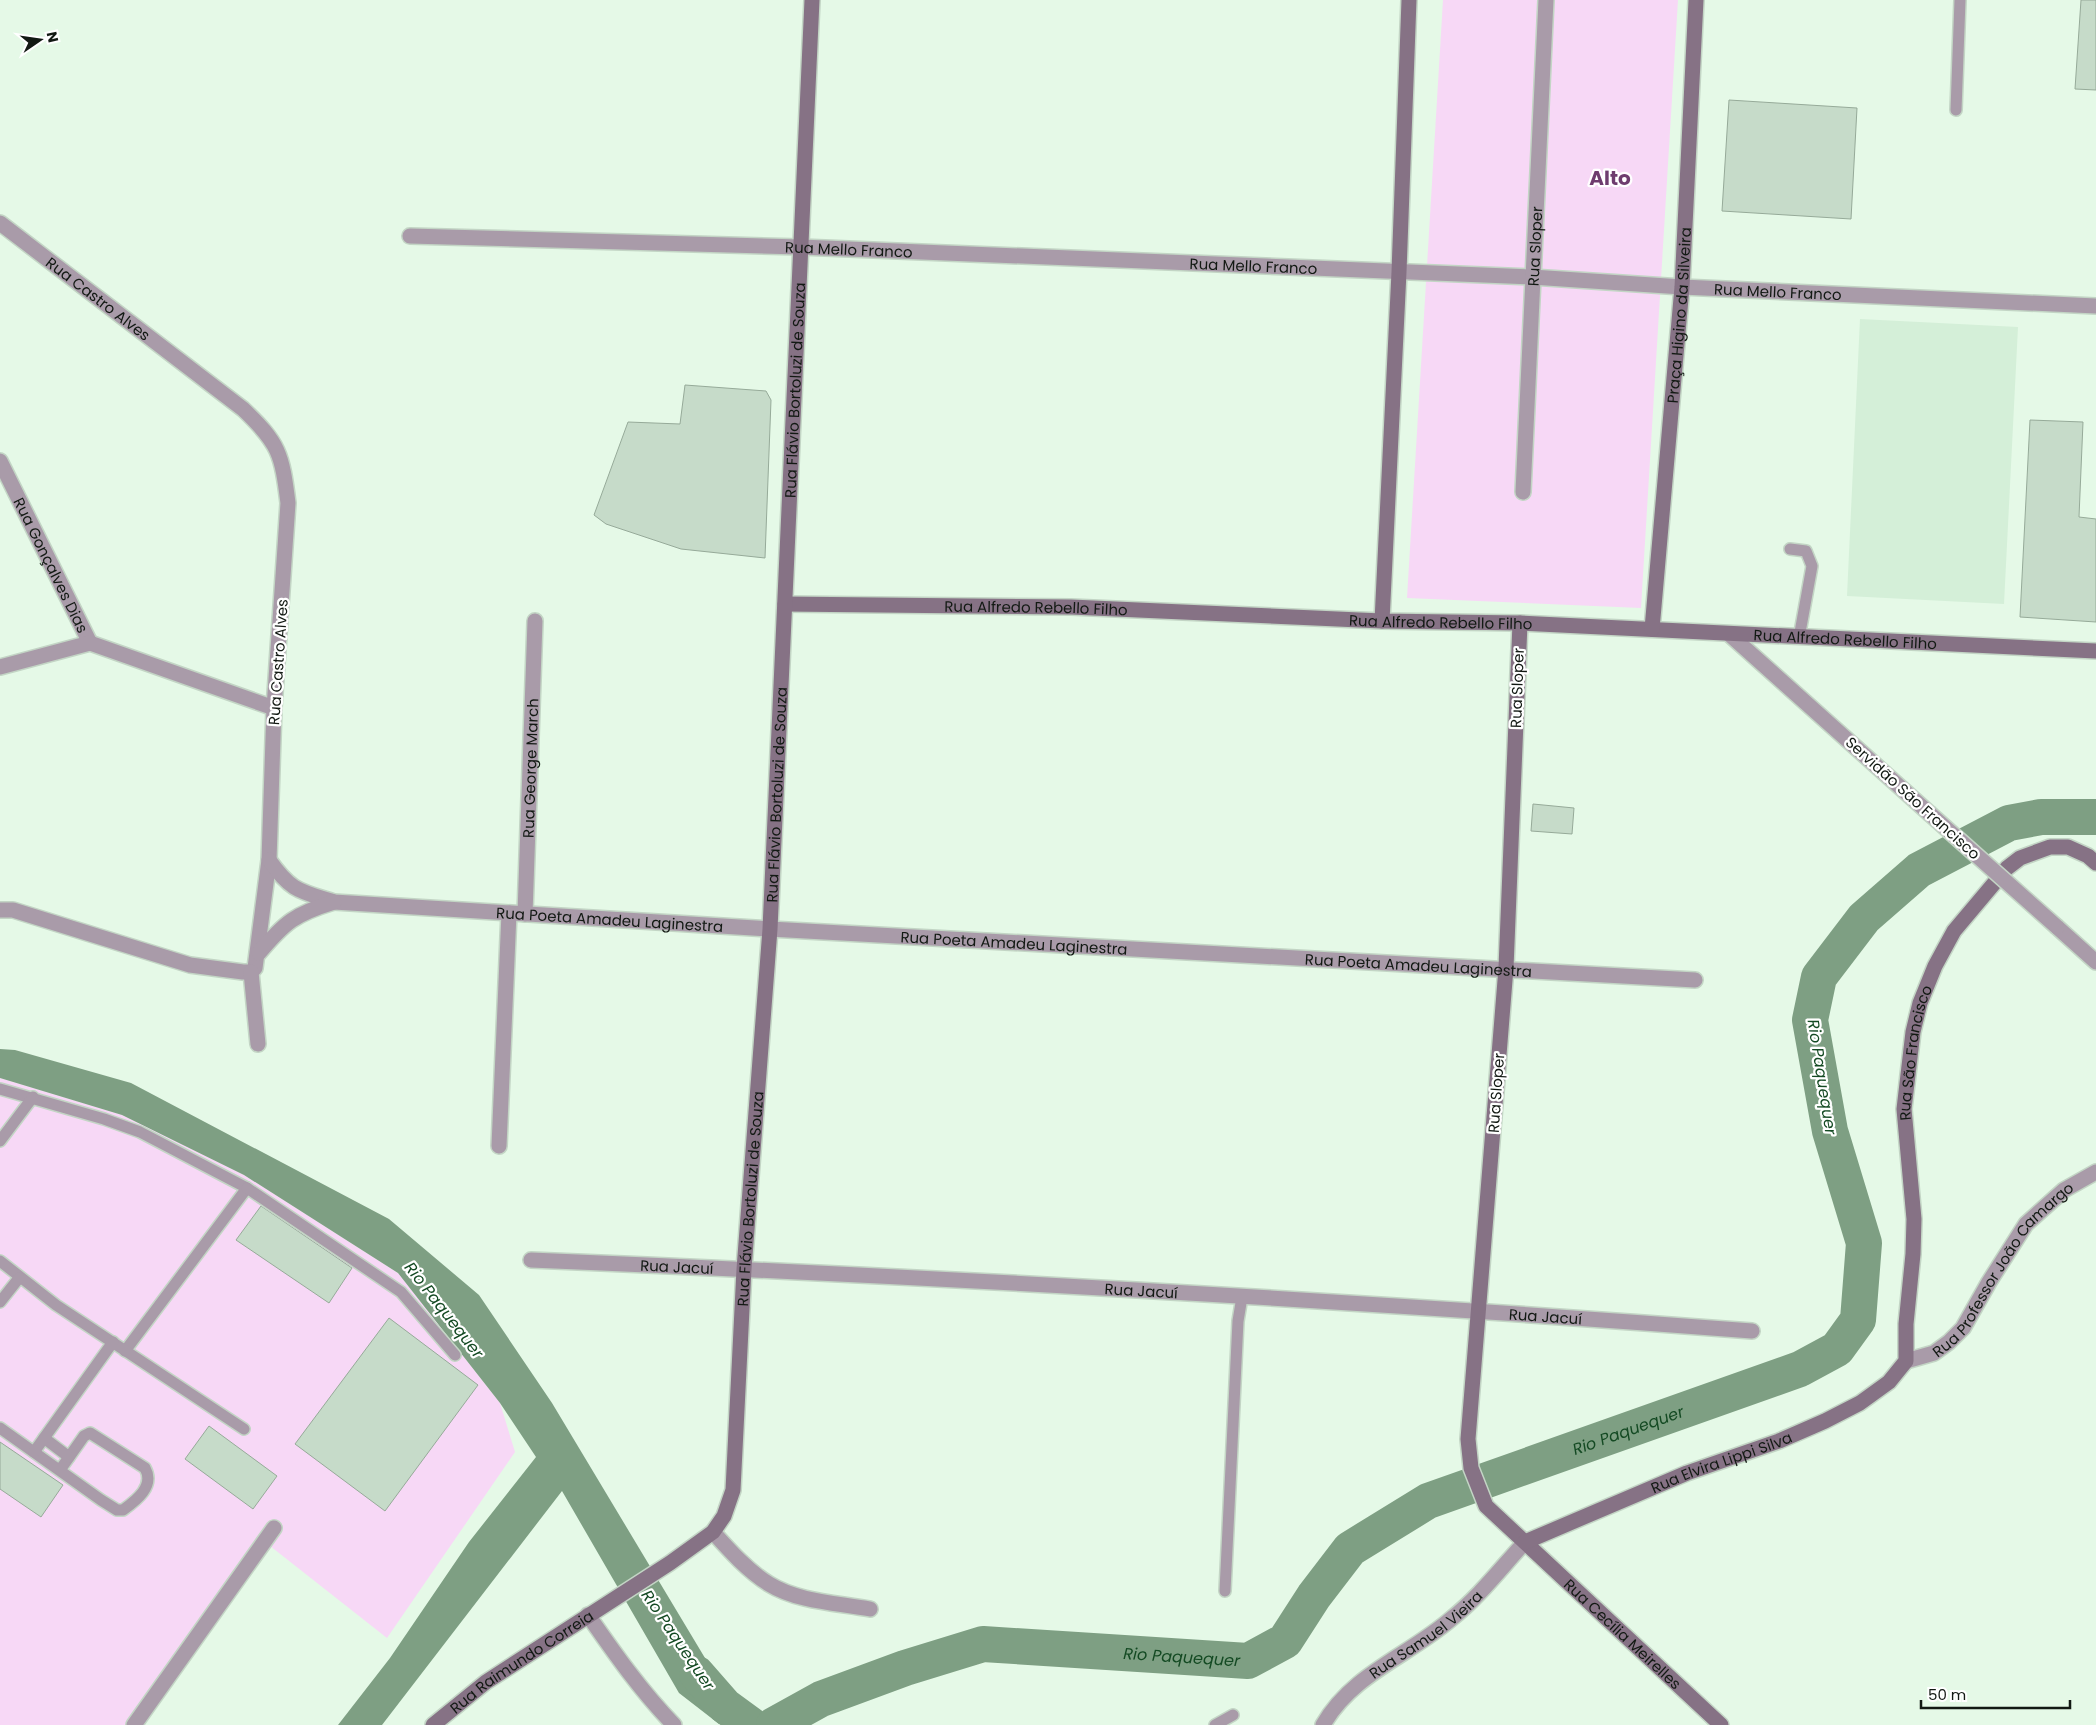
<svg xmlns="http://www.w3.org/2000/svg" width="2096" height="1725" font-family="Poppins,sans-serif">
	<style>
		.built { fill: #d4efd8 }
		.green { fill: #f7d8f6 }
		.water { fill: #7e9f83 }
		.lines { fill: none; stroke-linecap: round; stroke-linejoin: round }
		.river { stroke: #7e9f83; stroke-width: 36 }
		.building { fill: #c6dbc9; stroke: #96aa99 }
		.lane-casing { stroke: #c3d5c5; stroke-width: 14 }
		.street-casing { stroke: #c3d5c5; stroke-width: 18 }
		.secondary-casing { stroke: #c3d5c5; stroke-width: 18 }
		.lane { stroke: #a99ba9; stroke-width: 11 }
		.street { stroke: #a99ba9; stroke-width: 15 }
		.secondary { stroke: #867285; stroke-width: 15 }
		.street-bridge-casing { stroke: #c3d5c5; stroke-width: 18; stroke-linecap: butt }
		.street-bridge { stroke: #a99ba9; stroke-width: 15 }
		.labels { text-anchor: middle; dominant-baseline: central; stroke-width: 4.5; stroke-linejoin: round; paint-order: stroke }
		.street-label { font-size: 15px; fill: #121913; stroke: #fff }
		.water-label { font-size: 16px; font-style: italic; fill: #144a23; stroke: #fff }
		.district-label { font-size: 20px; font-weight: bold; fill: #6e3c6e; stroke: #fff }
	</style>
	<rect width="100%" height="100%" fill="#e5f9e7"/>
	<path class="built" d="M 1860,319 L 2018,327 L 2004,604 L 1847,596 Z"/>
	<g class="green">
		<path d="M 1443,0 L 1678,0 L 1641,608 L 1407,598 Z"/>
		<path d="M 0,1078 L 122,1115 L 244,1175 L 398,1273 L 500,1403 L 515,1452 L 387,1638 L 265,1542 L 134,1725 L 0,1725 Z"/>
	</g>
	<path class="water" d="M 0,1049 L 15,1050 L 131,1083 L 389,1219 L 479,1295 L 552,1403 L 708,1663 L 741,1698 L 719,1724 L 679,1693 L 562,1491 L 382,1725 L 338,1725 L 390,1658 L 469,1542 L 536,1457 L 500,1403 L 398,1273 L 244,1175 L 122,1115 L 0,1078 Z"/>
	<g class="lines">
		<g class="river">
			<path d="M 697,1674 L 725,1706 L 751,1725"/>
			<path id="s1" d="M 774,1725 L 821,1699 L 905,1668 L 983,1644 L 1248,1661 L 1285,1641 L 1314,1596 L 1350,1549 L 1428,1501 L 1800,1369 L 1837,1349 L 1858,1320 L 1864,1243 L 1830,1131 L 1810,1020 L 1819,977 L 1864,918 L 1919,870 L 2009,823 L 2041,817 L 2096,817"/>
		</g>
	</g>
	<g class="building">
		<path d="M 2081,0 L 2096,0 L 2096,90 L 2075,89 Z"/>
		<path d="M 1729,100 L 1857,108 L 1851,219 L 1722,211 Z"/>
		<path d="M 685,385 L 766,391 L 771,400 L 765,558 L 681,549 L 606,524 L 594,515 L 628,422 L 680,424 Z"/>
		<path d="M 2030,420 L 2083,422 L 2079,517 L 2096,519 L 2096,622 L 2020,617 Z"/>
		<path d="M 1533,804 L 1574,808 L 1572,834 L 1531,831 Z"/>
		<path d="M 261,1206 L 352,1268 L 329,1303 L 236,1240 Z"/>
		<path d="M 389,1318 L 478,1385 L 385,1511 L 295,1444 Z"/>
		<path d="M 209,1426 L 277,1476 L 253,1509 L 185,1459 Z"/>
		<path d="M 0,1442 L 63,1485 L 41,1517 L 0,1489 Z"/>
	</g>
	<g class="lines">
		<defs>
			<g id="lane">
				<path d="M 1956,110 L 1960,0"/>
				<path d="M 1790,549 L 1806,551 L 1812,566 L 1799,638"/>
				<path d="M 0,1089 L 104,1119 L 140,1132 L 247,1188 L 125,1351"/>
				<path d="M 0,1141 L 33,1097"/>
				<path d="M 247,1188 L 401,1292 L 455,1355"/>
				<path d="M 0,1261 L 56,1305 L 244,1429"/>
				<path d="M 0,1302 L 19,1278"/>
				<path d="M 0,1428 L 101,1500 L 117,1510 L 123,1510 C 137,1500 155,1486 145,1468 L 90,1433 L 84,1436 L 60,1470"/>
				<path d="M 44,1438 L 69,1457"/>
				<path d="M 34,1452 L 113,1342"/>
				<path d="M 1225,1591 L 1238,1321 L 1242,1297"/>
				<path d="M 1215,1725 L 1233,1715"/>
			</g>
			<g id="street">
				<path id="s2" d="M 0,223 L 243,409 C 279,443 282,454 288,503 L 274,708 L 269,860 L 255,968 L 251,972 L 243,972 L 190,965 L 13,910 L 0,910"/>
				<path id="s3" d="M 410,236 L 801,247 L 1532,277 L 1682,287 L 2096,306"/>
				<path id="s4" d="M 0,461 L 90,643"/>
				<path id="s5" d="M 1523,492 L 1546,0"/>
				<path d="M 1729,634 L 1929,813"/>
				<path d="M 0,667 L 90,643 L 274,708"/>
				<path id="s6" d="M 269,860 C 291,891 299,891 334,902 L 770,929 L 1695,980"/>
				<path id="s7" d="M 525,914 L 535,621"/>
				<path d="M 2057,927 L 2096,962"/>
				<path d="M 259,953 C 285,922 295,914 334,902"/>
				<path d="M 251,972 L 258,1044"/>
				<path d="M 499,1146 L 509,913"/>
				<path id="s8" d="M 531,1260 C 938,1277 1345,1300 1752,1331"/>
				<path id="s9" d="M 1906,1361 L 1934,1353 L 1949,1342 L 1963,1328 L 1989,1282 L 2026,1224 L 2064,1190 L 2096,1172"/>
				<path d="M 713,1532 C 730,1551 748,1571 769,1584 C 798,1602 838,1603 870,1609"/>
				<path d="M 588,1615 C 615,1654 641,1691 674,1725"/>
				<path d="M 134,1725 L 274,1528"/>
				<path id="s10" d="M 1323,1725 C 1352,1674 1408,1656 1451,1619 C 1479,1597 1501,1568 1525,1542"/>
			</g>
			<g id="secondary">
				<path id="s11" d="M 785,604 L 1071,607 L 1382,621 L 1520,623 L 2096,651"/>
				<path d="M 1382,621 L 1399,272 L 1409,0"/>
				<path id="s12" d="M 1520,623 L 1506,968 L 1468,1439 L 1471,1468 L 1486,1506 L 1721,1725"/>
				<path id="s13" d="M 1652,629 L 1682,287 L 1696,0"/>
				<path id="s14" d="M 1525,1542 L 1687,1473 L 1779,1441 L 1825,1421 L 1860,1403 L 1889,1382 L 1906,1361 L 1906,1324 L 1913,1254 L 1914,1219 L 1904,1109 L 1913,1032 L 1920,1003 L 1935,966 L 1954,931 L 2007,868 L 2020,858 L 2050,847 L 2068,847 L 2088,856 L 2096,863"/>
				<path id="s15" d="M 433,1725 L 486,1682 L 670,1563 L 713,1532 L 724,1516 L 733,1490 L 744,1269 L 770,929 L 812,0"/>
			</g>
		</defs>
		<use href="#lane" class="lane-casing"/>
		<use href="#street" class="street-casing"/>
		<use href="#secondary" class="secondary-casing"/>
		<use href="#lane" class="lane"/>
		<use href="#street" class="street"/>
		<use href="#secondary" class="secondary"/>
		<defs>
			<path id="street-bridge" d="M 1929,813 L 2057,927"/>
		</defs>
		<use href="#street-bridge" class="street-bridge-casing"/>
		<use href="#street-bridge" class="street-bridge"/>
	</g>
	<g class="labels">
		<g class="street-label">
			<text stroke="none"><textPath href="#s5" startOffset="246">Rua Sloper</textPath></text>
			<text stroke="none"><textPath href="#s3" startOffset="439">Rua Mello Franco</textPath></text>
			<text stroke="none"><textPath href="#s3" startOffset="844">Rua Mello Franco</textPath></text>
			<text stroke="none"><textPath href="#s3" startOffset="1369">Rua Mello Franco</textPath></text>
			<text stroke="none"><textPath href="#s2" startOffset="124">Rua Castro Alves</textPath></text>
			<text stroke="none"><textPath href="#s13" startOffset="315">Praça Higino da Silveira</textPath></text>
			<text stroke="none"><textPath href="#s15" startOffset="1489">Rua Flávio Bortoluzi de Souza</textPath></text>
			<text stroke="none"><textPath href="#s4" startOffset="116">Rua Gonçalves Dias</textPath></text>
			<text stroke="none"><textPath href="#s11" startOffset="251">Rua Alfredo Rebello Filho</textPath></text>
			<text stroke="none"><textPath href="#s11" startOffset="656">Rua Alfredo Rebello Filho</textPath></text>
			<text stroke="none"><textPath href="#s11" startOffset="1061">Rua Alfredo Rebello Filho</textPath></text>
			<text transform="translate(278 662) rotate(-86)">Rua Castro Alves</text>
			<text transform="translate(1517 688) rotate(-88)">Rua Sloper</text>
			<text stroke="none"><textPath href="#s7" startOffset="146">Rua George March</textPath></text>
			<text stroke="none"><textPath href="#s15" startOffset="1084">Rua Flávio Bortoluzi de Souza</textPath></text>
			<text transform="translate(1913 798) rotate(42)">Servidão São Francisco</text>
			<text stroke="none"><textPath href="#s6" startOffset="356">Rua Poeta Amadeu Laginestra</textPath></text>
			<text stroke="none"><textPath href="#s6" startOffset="761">Rua Poeta Amadeu Laginestra</textPath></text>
			<text stroke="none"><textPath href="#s6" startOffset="1166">Rua Poeta Amadeu Laginestra</textPath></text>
			<text stroke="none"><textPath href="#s14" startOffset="736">Rua São Francisco</textPath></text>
			<text transform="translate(1496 1093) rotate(-86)">Rua Sloper</text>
			<text stroke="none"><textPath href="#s15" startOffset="679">Rua Flávio Bortoluzi de Souza</textPath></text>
			<text stroke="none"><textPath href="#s8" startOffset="146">Rua Jacuí</textPath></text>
			<text stroke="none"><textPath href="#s9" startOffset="139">Rua Professor João Camargo</textPath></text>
			<text stroke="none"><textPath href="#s8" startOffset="611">Rua Jacuí</textPath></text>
			<text stroke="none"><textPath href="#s8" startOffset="1016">Rua Jacuí</textPath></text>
			<text stroke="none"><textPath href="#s14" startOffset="212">Rua Elvira Lippi Silva</textPath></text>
			<text stroke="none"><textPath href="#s10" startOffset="138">Rua Samuel Vieira</textPath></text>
			<text stroke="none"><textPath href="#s12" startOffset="1075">Rua Cecília Meirelles</textPath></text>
			<text stroke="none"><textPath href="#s15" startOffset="109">Rua Raimundo Correia</textPath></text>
		</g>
		<g class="water-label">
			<text transform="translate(1822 1077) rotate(81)">Rio Paquequer</text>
			<text transform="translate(444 1310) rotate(52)">Rio Paquequer</text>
			<text stroke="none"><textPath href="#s1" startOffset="949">Rio Paquequer</textPath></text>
			<text transform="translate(678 1640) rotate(56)">Rio Paquequer</text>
			<text stroke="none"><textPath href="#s1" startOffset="424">Rio Paquequer</textPath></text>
		</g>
		<g class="district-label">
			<text x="1610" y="178">Alto</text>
		</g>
	</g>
	<g transform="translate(40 40) rotate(77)" stroke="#ffffff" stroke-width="4" paint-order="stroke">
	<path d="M0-4L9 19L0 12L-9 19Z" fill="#121913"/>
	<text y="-8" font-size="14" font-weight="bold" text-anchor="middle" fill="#121913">N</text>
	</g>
	<path d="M1921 1700v8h149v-8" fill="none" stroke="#121913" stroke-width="2.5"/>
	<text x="1928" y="1700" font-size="15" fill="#121913" stroke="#ffffff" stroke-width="4" paint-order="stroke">50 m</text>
</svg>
